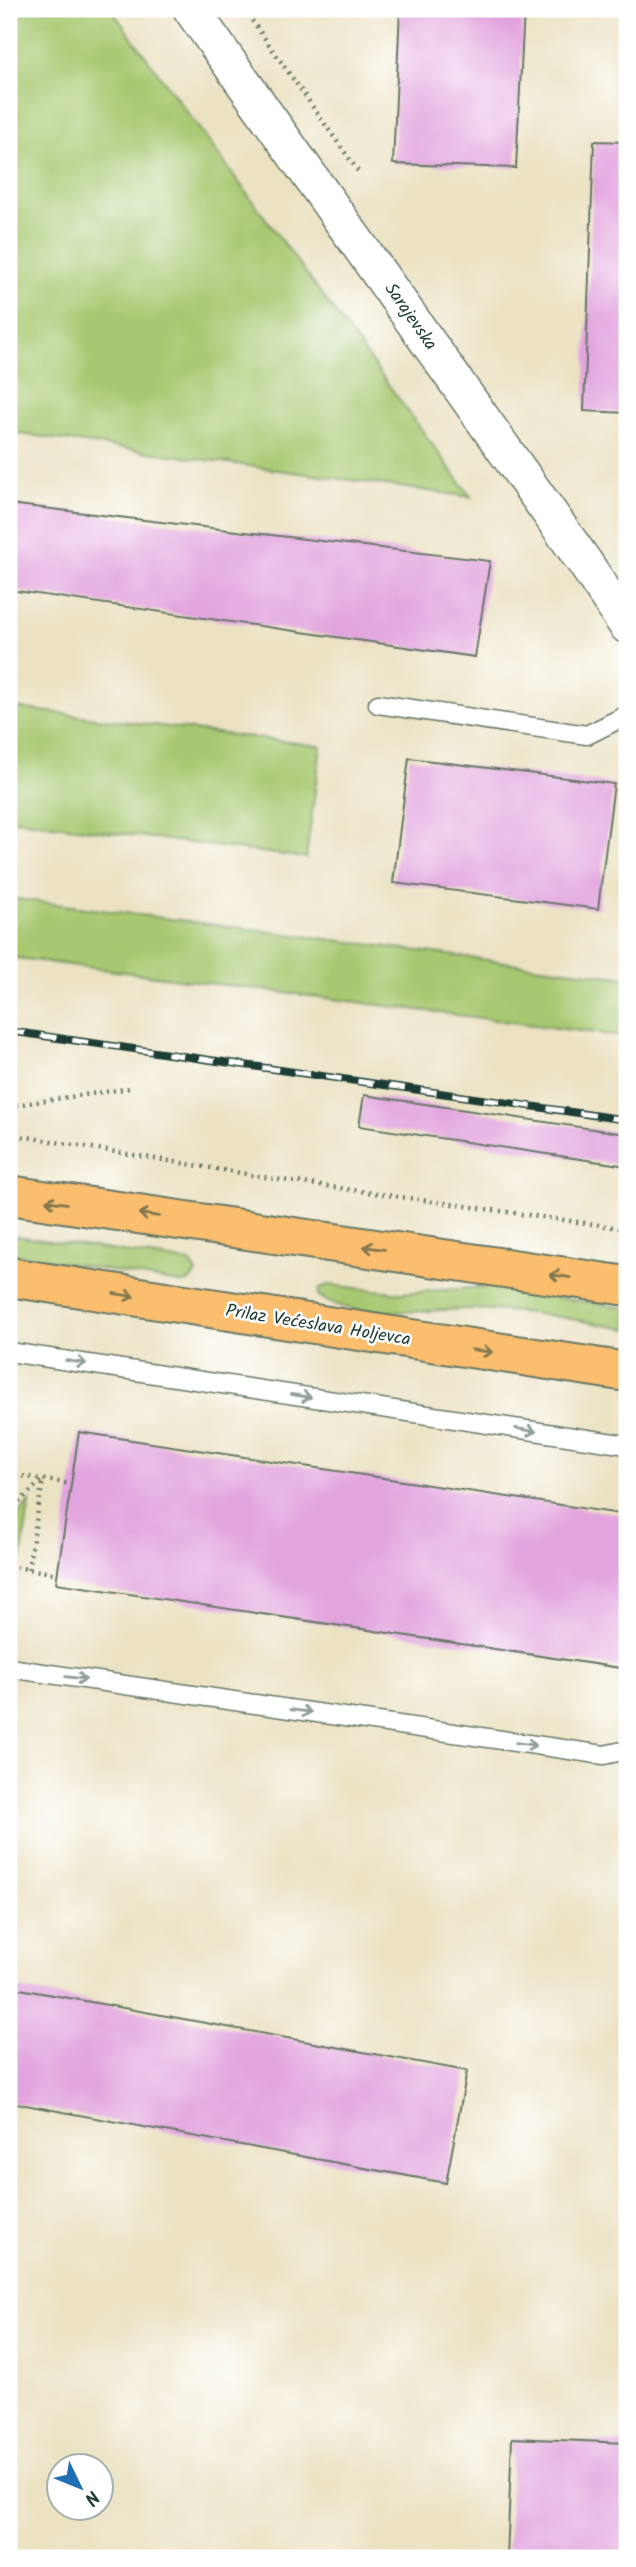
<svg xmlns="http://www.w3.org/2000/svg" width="636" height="2567" font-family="Kalam,sans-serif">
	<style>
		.green { fill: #a7c870; stroke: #638252; stroke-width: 2 }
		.building { fill: #e2a4de }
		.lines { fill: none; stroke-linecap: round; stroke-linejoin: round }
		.service-casing { stroke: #676; stroke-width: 21 }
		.minor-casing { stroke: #676; stroke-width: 38 }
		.primary-casing { stroke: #676; stroke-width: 42 }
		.path { stroke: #676; stroke-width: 4.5; stroke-dasharray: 2 5; stroke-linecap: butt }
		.service { stroke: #fff; stroke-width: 18 }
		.minor { stroke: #fff; stroke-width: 35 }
		.primary { stroke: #fabe6e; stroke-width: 38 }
		.rail-casing { stroke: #1f3d34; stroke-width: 8 }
		.rail { stroke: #fff; stroke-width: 5; stroke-dasharray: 16; stroke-linecap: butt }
		.oneway { stroke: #82774e }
		.oneway2 { stroke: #8f9e9a }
		.labels { text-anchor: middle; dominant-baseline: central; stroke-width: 5; stroke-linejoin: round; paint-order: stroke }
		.street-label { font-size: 18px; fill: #1f3d34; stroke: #fff }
	</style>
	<rect width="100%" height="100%" fill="#fff"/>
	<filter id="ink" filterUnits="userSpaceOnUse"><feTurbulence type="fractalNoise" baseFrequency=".0143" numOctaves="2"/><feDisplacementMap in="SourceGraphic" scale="14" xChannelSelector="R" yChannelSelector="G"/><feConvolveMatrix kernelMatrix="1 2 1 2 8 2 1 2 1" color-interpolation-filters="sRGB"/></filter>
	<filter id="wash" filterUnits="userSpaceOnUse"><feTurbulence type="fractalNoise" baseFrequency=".00686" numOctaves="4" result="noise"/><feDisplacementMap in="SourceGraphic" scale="28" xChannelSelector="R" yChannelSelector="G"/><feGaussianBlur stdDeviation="1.57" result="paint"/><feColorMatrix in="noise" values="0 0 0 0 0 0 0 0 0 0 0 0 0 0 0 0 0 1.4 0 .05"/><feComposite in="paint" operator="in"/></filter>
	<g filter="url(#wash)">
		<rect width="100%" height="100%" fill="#ebe2c2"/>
		<g class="green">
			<path d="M 18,9 L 111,9 L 471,497 L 13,433 L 14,414 L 9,412 L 9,86 Z"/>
			<path d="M 9,707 L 321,746 L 306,858 L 9,819 Z"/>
			<path d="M 9,898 L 627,978 L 627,1037 L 9,957 Z"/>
			<path d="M 9,1235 L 190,1262 L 197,1273 L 188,1282 L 180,1283 L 9,1253 Z"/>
			<path d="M 329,1285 L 401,1293 L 488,1287 L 627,1308 L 627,1329 C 592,1323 556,1315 520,1312 C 504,1311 488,1309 472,1309 C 430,1309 352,1322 318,1295 L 320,1288 Z"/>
			<path d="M 30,1502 L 21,1559 L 9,1557 L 9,1523 Z"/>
		</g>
		<g id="blocks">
			<g class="building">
				<path d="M 400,9 L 524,9 L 516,168 L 393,164 Z"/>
				<path d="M 594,141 L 627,142 L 627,413 L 584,411 Z"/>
				<path d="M 9,504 L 490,561 L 475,657 L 9,590 Z"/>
				<path d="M 409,758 L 614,784 L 598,909 L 393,883 Z"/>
				<path d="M 364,1095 L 627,1134 L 627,1166 L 359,1126 Z"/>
				<path d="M 79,1432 L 627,1515 L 627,1669 L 56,1583 Z"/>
				<path d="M 9,1987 L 467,2071 L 446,2183 L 9,2102 Z"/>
				<path d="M 512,2438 L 627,2443 L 627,2558 L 507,2558 Z"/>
			</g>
		</g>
	</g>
	<g filter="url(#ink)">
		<use href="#blocks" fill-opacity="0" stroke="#676" stroke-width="2"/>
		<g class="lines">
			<defs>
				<g id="service">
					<path d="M 378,704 L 587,735 L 627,715"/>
					<path d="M 9,1352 L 627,1445"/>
					<path d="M 9,1668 L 604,1755 L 627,1750"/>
				</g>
				<path id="minor" d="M 191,9 L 585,563 L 627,626"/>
				<g id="primary">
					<path d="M 9,1195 L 627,1286"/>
					<path d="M 9,1277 L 627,1372"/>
				</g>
			</defs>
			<use href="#service" class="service-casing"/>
			<use href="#minor" class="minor-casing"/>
			<use href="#primary" class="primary-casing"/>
			<g class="path">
				<path d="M 244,9 L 360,174"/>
				<path d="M 9,1106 L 131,1088"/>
				<path d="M 9,1134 L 282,1180 L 627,1229"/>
				<path d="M 9,1474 L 71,1484"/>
				<path d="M 9,1512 L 42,1480"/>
				<path d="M 9,1566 L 58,1574"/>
				<path d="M 28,1569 L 43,1480"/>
			</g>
			<use href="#service" class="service"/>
			<use href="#minor" class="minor"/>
			<use href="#primary" class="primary"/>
			<defs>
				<path id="rail" d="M 9,1031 L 627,1120"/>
			</defs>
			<use href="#rail" class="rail-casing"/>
			<use href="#rail" class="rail"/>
		</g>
		<defs><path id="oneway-shaft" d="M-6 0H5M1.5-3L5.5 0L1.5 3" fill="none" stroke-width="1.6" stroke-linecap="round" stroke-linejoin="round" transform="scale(1.75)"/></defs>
		<g class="oneway">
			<use href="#oneway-shaft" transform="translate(56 1202) rotate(-172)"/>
			<use href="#oneway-shaft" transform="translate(149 1215) rotate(-172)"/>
			<use href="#oneway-shaft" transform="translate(374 1248) rotate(-172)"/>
			<use href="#oneway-shaft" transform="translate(560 1276) rotate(-171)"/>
			<use href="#oneway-shaft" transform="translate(124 1295) rotate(9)"/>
			<use href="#oneway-shaft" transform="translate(482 1351) rotate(8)"/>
		</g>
		<g class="oneway2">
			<use href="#oneway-shaft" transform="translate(76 1362) rotate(9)"/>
			<use href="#oneway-shaft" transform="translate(301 1396) rotate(9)"/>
			<use href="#oneway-shaft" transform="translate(526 1430) rotate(9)"/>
			<use href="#oneway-shaft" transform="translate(76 1678) rotate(8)"/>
			<use href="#oneway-shaft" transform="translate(301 1711) rotate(8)"/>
			<use href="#oneway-shaft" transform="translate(526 1744) rotate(8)"/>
		</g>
	</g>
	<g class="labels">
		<g class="street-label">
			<text transform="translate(410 317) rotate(55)">Sarajevska</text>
			<text transform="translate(318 1326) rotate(9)">Prilaz Većeslava Holjevca</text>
		</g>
	</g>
	<rect width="636" height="2567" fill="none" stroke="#fff" stroke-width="35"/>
	<g transform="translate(80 2487) rotate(133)"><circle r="33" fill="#ffffff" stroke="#a5b1ae" stroke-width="2"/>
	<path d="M0-5L12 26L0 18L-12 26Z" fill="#1f6fb2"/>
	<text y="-10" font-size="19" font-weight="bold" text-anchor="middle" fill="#1f3d34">N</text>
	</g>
</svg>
